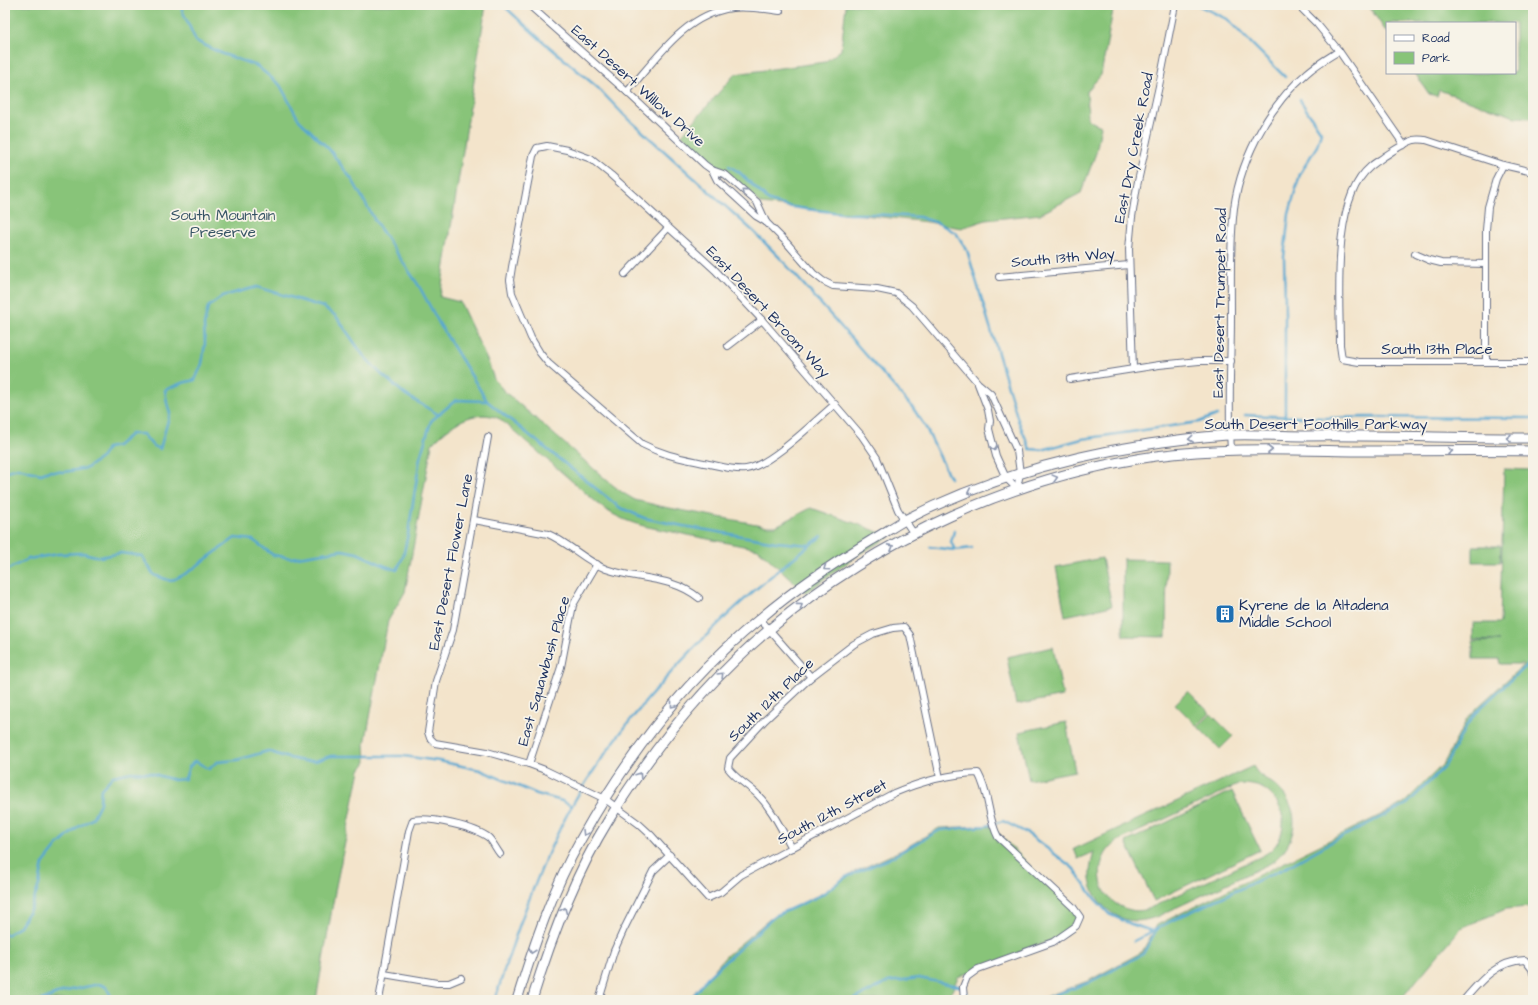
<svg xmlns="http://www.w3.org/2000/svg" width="1538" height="1005" font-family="'Architects Daughter',sans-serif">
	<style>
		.green { fill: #88c479; stroke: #527a6c; fill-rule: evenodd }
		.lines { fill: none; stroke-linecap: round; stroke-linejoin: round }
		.stream { stroke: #57a7d1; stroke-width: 2.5 }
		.street-casing { stroke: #676e84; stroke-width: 8 }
		.secondary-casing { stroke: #676e84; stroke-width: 11 }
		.street { stroke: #fff; stroke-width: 6 }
		.secondary { stroke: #fff; stroke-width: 9 }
		.oneway { stroke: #8d97ae }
		.labels { text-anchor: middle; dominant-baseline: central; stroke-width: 3.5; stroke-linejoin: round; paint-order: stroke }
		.street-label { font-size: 15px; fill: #1b2f5e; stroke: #f7f3e8 }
		.park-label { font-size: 15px; fill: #365465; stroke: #f7f3e8 }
		.poi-label { font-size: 15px; fill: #1b2f5e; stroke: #f7f3e8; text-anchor: start }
	</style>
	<rect width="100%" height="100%" fill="#f7f3e8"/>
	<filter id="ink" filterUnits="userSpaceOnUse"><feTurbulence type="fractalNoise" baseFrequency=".025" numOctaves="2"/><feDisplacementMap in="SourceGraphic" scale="8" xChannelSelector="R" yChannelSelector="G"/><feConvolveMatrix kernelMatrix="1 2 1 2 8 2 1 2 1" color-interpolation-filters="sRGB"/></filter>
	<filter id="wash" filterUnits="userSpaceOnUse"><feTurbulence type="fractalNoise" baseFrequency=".012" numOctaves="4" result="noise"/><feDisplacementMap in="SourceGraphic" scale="16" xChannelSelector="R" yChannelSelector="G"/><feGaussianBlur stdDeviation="0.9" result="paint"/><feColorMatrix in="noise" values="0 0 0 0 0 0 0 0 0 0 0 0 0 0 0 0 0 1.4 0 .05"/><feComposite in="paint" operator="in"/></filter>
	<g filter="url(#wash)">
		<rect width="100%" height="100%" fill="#f3e4cb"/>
		<g class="green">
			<path d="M 5,5 L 486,5 L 440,297 L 460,302 L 488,362 L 494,379 L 504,391 L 609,482 L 623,493 L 635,500 L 664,507 L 767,526 L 776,526 L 811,508 L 866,527 L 890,537 L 859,554 L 806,593 L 758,549 L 648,527 C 631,523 618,518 603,508 L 500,419 C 475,407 449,425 432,444 L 405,592 L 388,621 L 365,744 L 366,762 L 360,770 L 336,886 L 316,1000 L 5,1000 Z"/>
			<path d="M 846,5 L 1114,5 L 1101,75 L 1087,91 L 1088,120 L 1101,126 L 1096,153 L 1081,193 L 1040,214 L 986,220 L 961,228 L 928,222 L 761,204 L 682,135 L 735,74 L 825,62 L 841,50 Z"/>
			<path d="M 1368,5 L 1533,5 L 1533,118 L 1515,117 L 1439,90 L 1437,96 L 1429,94 L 1415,73 L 1515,73 L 1515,23 L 1387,23 L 1387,33 Z"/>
			<path d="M 1504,469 L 1533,470 L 1533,909 L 1527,907 L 1506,909 L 1461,928 L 1400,1000 L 1037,1000 L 1088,981 L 1142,952 L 1157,925 L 1393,809 L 1405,802 L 1444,763 L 1467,719 L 1477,708 L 1524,664 L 1500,664 L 1499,659 L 1473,659 L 1473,642 L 1500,641 L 1473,640 L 1473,623 L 1500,623 Z"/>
			<path d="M 1473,546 L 1501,546 L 1500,562 L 1473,562 Z"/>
			<path d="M 1102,558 L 1112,606 L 1065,616 L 1056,567 Z"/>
			<path d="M 1123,559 L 1167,560 L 1166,637 L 1123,636 Z"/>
			<path d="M 1053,647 L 1063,696 L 1016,705 L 1007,657 Z"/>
			<path d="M 1188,691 L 1210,713 L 1197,726 L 1175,704 Z"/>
			<path d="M 1211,714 L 1233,736 L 1220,749 L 1198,727 Z"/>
			<path d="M 1066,722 L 1075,771 L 1029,780 L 1019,732 Z"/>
			<path d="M 1253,766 C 1259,778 1269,779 1278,788 C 1303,811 1297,844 1271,863 L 1156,917 C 1147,920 1138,922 1128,920 C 1110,916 1092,898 1090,879 C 1089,870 1092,860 1094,852 L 1078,859 L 1074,849 ZM 1240,784 C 1248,784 1255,785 1262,788 C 1289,803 1291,842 1262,856 L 1152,907 C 1145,910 1138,912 1131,910 C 1096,903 1090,859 1118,841 Z"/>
			<path d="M 1232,791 L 1260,850 L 1154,901 L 1126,842 Z"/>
			<path d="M 980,826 L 992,827 L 1080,917 L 1065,935 L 958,977 L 948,1000 L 688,1000 L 726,956 L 772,917 L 825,892 L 850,874 L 902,850 L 939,828 Z"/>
		</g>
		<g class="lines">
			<g class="stream">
				<path d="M 182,5 L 182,10 L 196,41 L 223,54 L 257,66 L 280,85 L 299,120 L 329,149 L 353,181 L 377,224 L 419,286 L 440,325 L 487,401 L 619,507 L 644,518 L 683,526 L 776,542 L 810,545"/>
				<path d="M 503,5 L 540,39 L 597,87 L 623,114 L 753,231 L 781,259 L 913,408 L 926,428 L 950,478"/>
				<path d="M 1198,5 L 1227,19 L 1285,77"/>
				<path d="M 729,166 L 739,172 L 769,201 L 786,206 L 806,209 L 849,214 L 872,214 L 919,217 L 938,223 L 956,233 L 967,250 L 1018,420 L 1030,449 L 1042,450 L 1082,439 L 1199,422 L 1217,415"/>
				<path d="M 1245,415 L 1327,418 L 1365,417 L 1533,418"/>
				<path d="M 1285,417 L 1285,303 L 1284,257 L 1289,214 L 1300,174 L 1317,146 L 1321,132 L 1300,100"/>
				<path d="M 5,474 L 7,471 L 18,468 L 41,474 L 49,471 L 64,472 L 87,468 L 102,457 L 107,448 L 117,446 L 131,434 L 143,434 L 152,445 L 160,449 L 170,413 L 167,403 L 165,390 L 182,383 L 195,380 L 202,364 L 205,343 L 204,325 L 208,307 L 223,296 L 257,287 L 323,307 L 336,316 L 363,355 L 380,373 L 406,395 L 439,415"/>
				<path d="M 954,531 L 951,542 L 955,550"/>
				<path d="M 930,547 L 955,550 L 972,548"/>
				<path d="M 5,571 L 28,559 L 58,554 L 83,553 L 100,557 L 121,553 L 142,556 L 154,575 L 171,581 L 187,573 L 235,538 L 253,540 L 273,555 L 291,558 L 342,550 L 357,553 L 385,566 L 397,570 L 403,557 L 408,534 L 420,458 L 431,421 L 456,400 L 487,401"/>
				<path d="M 5,934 L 7,935 L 20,926 L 31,908 L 39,885 L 43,864 L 57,846 L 78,827 L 92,819 L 100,803 L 101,789 L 113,776 L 131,772 L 150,773 L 174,780 L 185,779 L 189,767 L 195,761 L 209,769 L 217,762 L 237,760 L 268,751 L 285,757 L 303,761 L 315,761 L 331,756 L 403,756 L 439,761 L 480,770 L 537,794 L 562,801 L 572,806"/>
				<path d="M 1134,941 L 1175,919 L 1285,868 L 1328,844 L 1407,804 L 1445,766 L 1466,726 L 1475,713 L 1533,659"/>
				<path d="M 966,991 L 971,1000"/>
				<path d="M 42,1000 L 62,992 L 99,984 L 106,987 L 111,996 L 118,1000"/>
				<path d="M 495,1000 C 515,933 538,868 571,807 C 589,775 610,746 633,717 C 688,649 752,588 822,536"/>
				<path d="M 690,1000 L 707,978 L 775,916 L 821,895 L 846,877 L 890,858 L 940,830 L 986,826 L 1003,821 L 1027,833 L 1073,868 L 1095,899 L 1109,914 L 1131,924 L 1152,931"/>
				<path d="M 853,1000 L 888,982 L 919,978 L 963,987"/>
				<path d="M 1040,1000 L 1088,983 L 1143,954 L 1157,929"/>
			</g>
		</g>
	</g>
	<g filter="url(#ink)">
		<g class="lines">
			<defs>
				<g id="street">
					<path d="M 529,5 L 627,92 L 705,165 L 712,170 L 726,175 L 751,197 L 757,202 L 766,222"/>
					<path d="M 1298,5 L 1317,24 L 1339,51 L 1404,145"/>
					<path d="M 627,92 C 656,59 685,14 732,8 C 747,6 765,9 780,11"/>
					<path d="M 712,170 L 717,180 L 756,216 L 766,222 L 786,242 L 813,273 L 823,281 L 833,286 L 877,289 L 896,293 L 912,306 L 978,383 L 991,394 L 1017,451 L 1020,473 L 1017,489"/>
					<path d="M 1533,172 L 1503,165 L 1426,140 C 1423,140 1418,139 1414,140 C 1404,143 1393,151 1385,156 C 1380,160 1374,163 1370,167 C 1331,200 1340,298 1340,345 L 1342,359 L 1359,362 L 1533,362"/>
					<path d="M 1415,254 L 1429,260 L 1441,263 L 1486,264"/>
					<path d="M 625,274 L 668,228"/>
					<path d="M 999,277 L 1129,265"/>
					<path d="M 728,346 L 762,320"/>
					<path d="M 1486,362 L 1486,230 L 1488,207 L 1496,179 L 1503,165"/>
					<path d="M 1133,369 L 1129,249 L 1132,217 L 1137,186 L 1159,86 L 1175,5"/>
					<path d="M 1070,379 L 1159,365 L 1199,361 L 1231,361"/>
					<path d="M 978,384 L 988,410 L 990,421 L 989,429 L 996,456 L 1006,478 L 1017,489"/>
					<path d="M 835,404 C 815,421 770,466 746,469 C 735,471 716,465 704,463 C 681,458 663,455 642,444 L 548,363 L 540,353 L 531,338 L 512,293 L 510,280 L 512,267 L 533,156 L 537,148 L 547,146 L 567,150 L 591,159 L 611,175 L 715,270 L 762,320 L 862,436 L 877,458 L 898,510 L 914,534"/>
					<path d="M 488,437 L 453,630 L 436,681 L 428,732 L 430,738 L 435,743 L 487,752 L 529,764 L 545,770 L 605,799 L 639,824 L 651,835 L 708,898 L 721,892 L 741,875 L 894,793 C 920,782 950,774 978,773 C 990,794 987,817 998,837 L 1073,907 L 1080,917 L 1076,926 L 1053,942 L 978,969 L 967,977 L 963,987 L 964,1000"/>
					<path d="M 1231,450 C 1228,406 1231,361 1231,317 C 1231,284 1230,251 1233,218 C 1237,165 1267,107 1307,73 C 1317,64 1328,58 1339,51"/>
					<path d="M 474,520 L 548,534 C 569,543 585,561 606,569 C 637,580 673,576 699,598"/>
					<path d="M 759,618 L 811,677"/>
					<path d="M 529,764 L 561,667 L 573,605 L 597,564"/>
					<path d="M 792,848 C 782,831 773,810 758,795 C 749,786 736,779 728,768 L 730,758 L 765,720 L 811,677 L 854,644 L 873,634 L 893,628 L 904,627 L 910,635 L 940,778"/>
					<path d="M 384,974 L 437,983 L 449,983 L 461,978"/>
					<path d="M 379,1000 L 409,831 L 413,820 C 430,817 476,827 489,838 C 493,842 496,849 500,854"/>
					<path d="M 599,1000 L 614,951 L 623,931 L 653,871 L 670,855"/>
					<path d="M 1464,1000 C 1481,980 1497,961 1525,960 L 1532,969 L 1533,973"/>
				</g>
				<g id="secondary">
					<path d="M 517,1000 C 534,945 552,890 581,839 C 627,756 688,677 762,617 C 796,588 834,563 872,540 C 883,534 894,526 905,520 C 981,481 1064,457 1149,444 C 1176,440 1204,436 1232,435 C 1255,434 1279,436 1302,436 C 1379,435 1456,438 1533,438"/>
					<path d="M 532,1000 C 551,938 574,876 608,821 C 652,750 706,682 770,629 C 878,538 1015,476 1156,456 C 1222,447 1290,450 1357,451 C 1415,451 1474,450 1533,451"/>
				</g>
			</defs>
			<use href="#street" class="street-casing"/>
			<use href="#secondary" class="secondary-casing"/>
			<use href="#street" class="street"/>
			<use href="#secondary" class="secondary"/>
		</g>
		<defs><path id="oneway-chevron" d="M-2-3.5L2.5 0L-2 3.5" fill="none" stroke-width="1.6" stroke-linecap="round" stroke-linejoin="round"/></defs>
		<g class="oneway">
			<use href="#oneway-chevron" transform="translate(744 191) rotate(-139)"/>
			<use href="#oneway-chevron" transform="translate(1509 438) rotate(180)"/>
			<use href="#oneway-chevron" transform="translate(1191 439) rotate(174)"/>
			<use href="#oneway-chevron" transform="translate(994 448) rotate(74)"/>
			<use href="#oneway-chevron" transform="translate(1270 450)"/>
			<use href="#oneway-chevron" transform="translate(1450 451)"/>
			<use href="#oneway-chevron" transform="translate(1055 478) rotate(-15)"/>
			<use href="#oneway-chevron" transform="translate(970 492) rotate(156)"/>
			<use href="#oneway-chevron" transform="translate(891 547) rotate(-29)"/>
			<use href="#oneway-chevron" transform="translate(826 568) rotate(145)"/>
			<use href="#oneway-chevron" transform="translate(800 606) rotate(-36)"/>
			<use href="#oneway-chevron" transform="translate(721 675) rotate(-46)"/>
			<use href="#oneway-chevron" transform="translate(673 705) rotate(129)"/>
			<use href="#oneway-chevron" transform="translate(639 775) rotate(-56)"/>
			<use href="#oneway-chevron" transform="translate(585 833) rotate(121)"/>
			<use href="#oneway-chevron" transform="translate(564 910) rotate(-67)"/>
			<use href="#oneway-chevron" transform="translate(532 951) rotate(109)"/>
		</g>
	</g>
	<defs>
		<symbol id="building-square" viewBox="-11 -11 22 22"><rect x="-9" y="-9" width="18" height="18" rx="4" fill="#1f6fb2" stroke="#f7f3e8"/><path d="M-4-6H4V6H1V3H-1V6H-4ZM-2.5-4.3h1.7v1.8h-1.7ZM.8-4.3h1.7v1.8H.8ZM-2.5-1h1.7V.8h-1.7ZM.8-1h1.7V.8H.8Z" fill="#fff"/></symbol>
	</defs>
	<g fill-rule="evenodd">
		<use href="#building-square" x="1214" y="603" width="22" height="22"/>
	</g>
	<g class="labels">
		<g class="street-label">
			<text transform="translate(638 86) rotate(42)">East Desert Willow Drive</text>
			<text transform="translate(1134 148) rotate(-79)">East Dry Creek Road</text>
			<text transform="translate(1063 258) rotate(-5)">South 13th Way</text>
			<text transform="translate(1220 303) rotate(-89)">East Desert Trumpet Road</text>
			<text transform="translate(768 312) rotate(47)">East Desert Broom Way</text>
			<text x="1437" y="349">South 13th Place</text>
			<text x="1316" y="424">South Desert Foothills Parkway</text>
			<text transform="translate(451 562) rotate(-79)">East Desert Flower Lane</text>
			<text transform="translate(544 671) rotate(-74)">East Squawbush Place</text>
			<text transform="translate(771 700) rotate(-44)">South 12th Place</text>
			<text transform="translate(832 812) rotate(-28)">South 12th Street</text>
		</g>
		<g class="park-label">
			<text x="223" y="215">South Mountain<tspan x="223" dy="17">Preserve</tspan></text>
		</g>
		<g class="poi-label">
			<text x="1239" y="605">Kyrene de la Altadena<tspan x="1239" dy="17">Middle School</tspan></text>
		</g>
	</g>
	<rect width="1538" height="1005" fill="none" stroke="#f7f3e8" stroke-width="20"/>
	<rect x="1386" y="22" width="130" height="52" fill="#f7f3e8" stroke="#9fa5b1"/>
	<rect x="1394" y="35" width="20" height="6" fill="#ffffff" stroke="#9fa5b1"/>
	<text x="1422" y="42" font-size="12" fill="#1b2f5e">Road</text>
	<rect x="1394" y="52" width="20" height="12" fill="#88c479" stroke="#9fa5b1"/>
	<text x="1422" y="62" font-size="12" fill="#1b2f5e">Park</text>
</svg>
